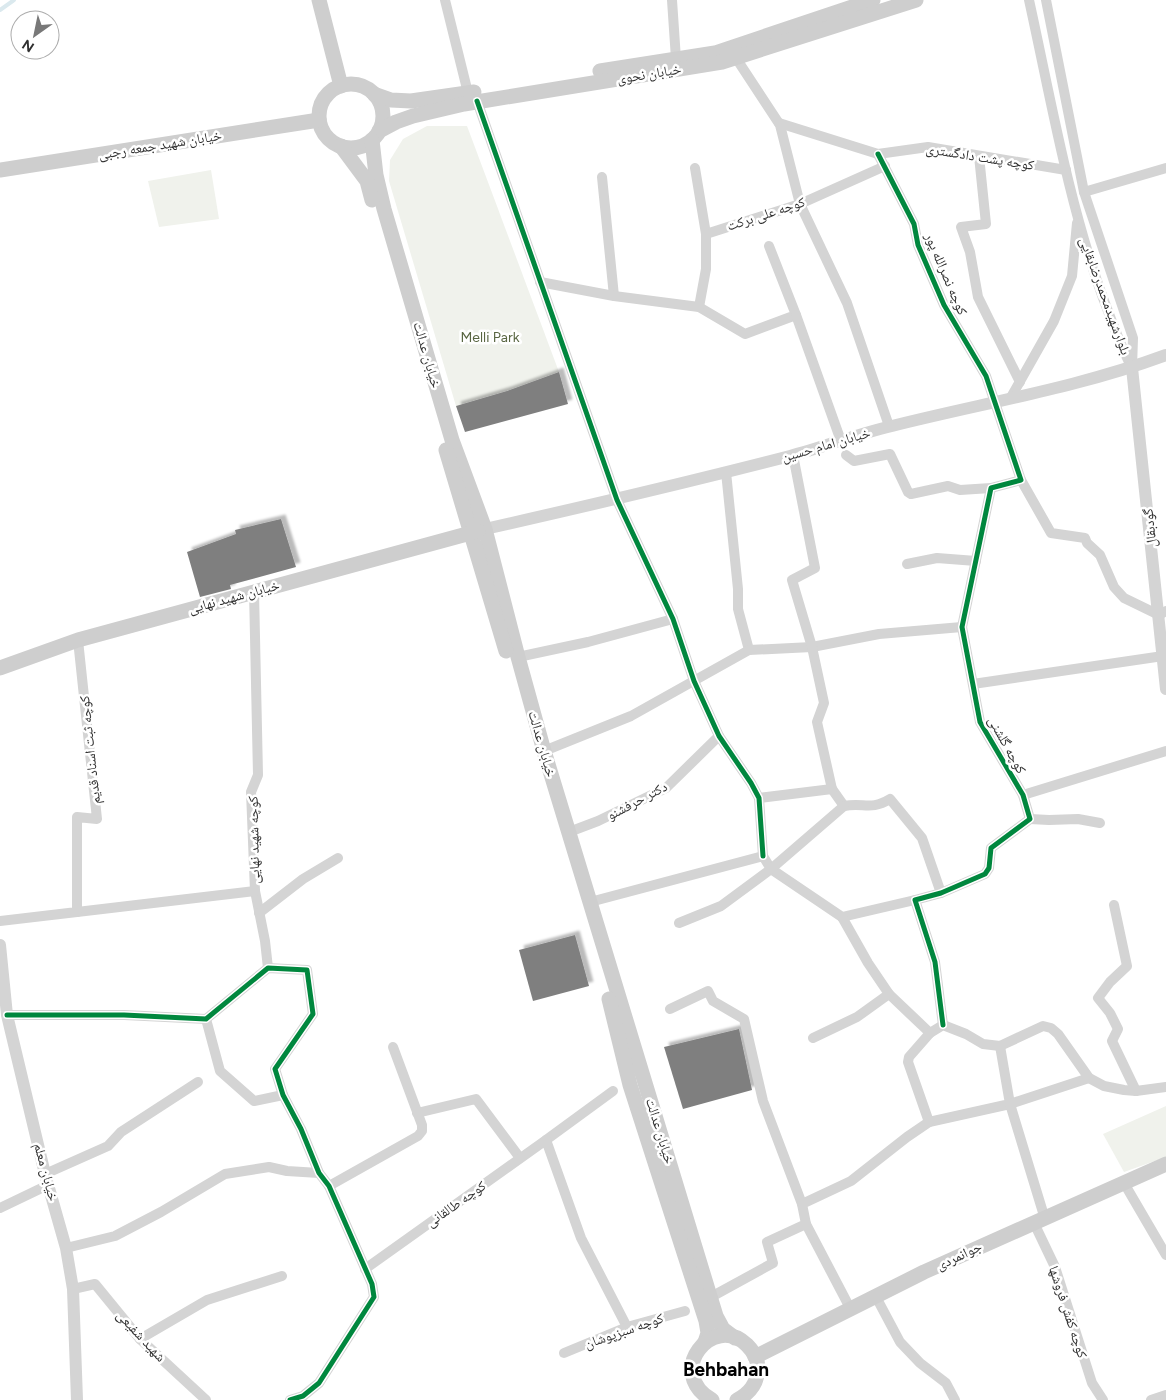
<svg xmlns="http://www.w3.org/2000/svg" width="1166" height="1400" font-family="Figtree,'Noto Naskh Arabic',sans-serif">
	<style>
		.green { fill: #f0f2ec }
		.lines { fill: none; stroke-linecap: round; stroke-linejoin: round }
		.stream { stroke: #dbe9ee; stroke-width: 4 }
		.building { fill: #7f7f7f; filter: url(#shadow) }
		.minor { stroke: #d4d4d4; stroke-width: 10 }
		.tertiary { stroke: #d4d4d4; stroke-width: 12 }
		.secondary { stroke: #cecece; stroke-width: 15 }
		.cycleway-casing { stroke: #fff; stroke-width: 8 }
		.cycleway { stroke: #00873e; stroke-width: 5 }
		.labels { text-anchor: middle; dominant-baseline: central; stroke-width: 5; stroke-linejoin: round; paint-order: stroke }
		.street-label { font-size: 14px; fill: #303030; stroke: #fff }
		.park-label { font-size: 14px; fill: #596642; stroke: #fff }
		.district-label { font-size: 19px; font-weight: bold; fill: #000; stroke: #fff }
	</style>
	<defs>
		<filter id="shadow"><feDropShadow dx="4.5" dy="-4.5" stdDeviation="1" flood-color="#0004"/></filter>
	</defs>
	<rect width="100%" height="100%" fill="#fff"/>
	<g class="green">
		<path d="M 427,126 L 467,126 L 559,372 L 507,391 L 456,406 L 389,181 L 390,160 L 403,139 Z"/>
		<path d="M 211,170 L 219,219 L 159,227 L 148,181 Z"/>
		<path d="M 1166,1106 L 1166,1157 L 1124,1172 L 1103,1134 Z"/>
	</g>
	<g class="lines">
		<path class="stream" d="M 0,10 L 14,0"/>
	</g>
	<g class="building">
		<path d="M 559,372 L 568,404 L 465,432 L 456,406 L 507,391 Z"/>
		<path d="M 281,519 L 296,567 L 230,585 L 231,589 L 200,597 L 187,552 L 236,534 L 235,530 Z"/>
		<path d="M 575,935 L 589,986 L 533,1001 L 519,950 Z"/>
		<path d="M 739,1029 L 752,1090 L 683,1109 L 664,1047 Z"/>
	</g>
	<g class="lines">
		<g class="minor">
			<path d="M 445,0 L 468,93"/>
			<path d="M 672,0 L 676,59"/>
			<path d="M 1029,0 C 1051,100 1068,201 1103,298 C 1112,321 1120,345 1132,368"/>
			<path d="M 1046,0 L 1084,192 L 1133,338 L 1132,367"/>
			<path d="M 736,58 L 780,125 L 800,204 L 847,303 L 889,426"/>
			<path d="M 477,101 L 617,500 L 673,619 L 694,681 L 719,736 L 751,783 L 759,798 L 763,856"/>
			<path d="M 779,123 L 878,154 L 928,147 L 1066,170"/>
			<path d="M 878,154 L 914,224 L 918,245 L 944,305 L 986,376 L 1021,480 L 991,488 L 962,627 L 980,722 L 1023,795 L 1030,819 L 991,848 L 989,868 L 985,874 L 941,893 L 915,900 L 935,962 L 943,1025"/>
			<path d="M 979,156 L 986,224 L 961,227 L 970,252 L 978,297 L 1020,382"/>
			<path d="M 695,168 L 706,234 L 800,204 L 885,166"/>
			<path d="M 602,177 L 614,296"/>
			<path d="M 1084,192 L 1166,168"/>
			<path d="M 540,282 L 614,296 L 699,307 L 745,334 L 796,315 L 769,246"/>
			<path d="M 699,307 L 706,269 L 706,234"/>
			<path d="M 796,315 L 841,441"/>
			<path d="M 1010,399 L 1054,321 L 1072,276 L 1077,223"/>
			<path d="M 846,455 L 854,461 L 890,454 L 908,492 L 911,494 L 948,486 L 960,490 L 991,488"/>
			<path d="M 726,472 L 738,589 L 738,609 L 749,650"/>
			<path d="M 1021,480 L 1051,533 L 1085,538 L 1087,543 L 1100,555 L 1114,587 L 1124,598 L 1159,615 L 1166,611"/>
			<path d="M 907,564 L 937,558 L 976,561"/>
			<path d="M 254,591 L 258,775 L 251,792 L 255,891 L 265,941 L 268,968"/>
			<path d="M 518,657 L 588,642 L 673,619"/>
			<path d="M 973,684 L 1163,656"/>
			<path d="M 544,751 L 631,716 L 749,650 L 812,647 L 879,634 L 962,627"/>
			<path d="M 832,789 L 844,806 C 864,802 870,811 890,799 L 922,838 L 941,893"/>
			<path d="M 1023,795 L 1166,751"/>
			<path d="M 759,798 L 832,789 L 817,722 L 824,703 L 812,647 L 792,580 L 815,568 L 793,455"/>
			<path d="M 1030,819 L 1049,820 L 1078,819 L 1100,823"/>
			<path d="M 569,832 L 598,821 L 666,788 L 719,736"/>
			<path d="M 590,902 L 763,856 L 771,869 L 842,917 L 915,900"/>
			<path d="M 1114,905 L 1127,966 L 1110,982 L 1098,998 L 1110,1013 L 1118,1029 L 1112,1041 L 1136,1091"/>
			<path d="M 77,912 L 255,891"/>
			<path d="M 259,913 L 303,879 L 338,858"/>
			<path d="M 842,917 L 868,963 L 889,994 L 930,1033"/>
			<path d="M 0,921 L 77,912 L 77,817 L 97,819 L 78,640"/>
			<path d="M 679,923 L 721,906 L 771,869 L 844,806"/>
			<path d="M 670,1009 L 708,991 L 713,1001 L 744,1019 L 763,1101 L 802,1204"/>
			<path d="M 7,1015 L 124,1015 L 206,1019 L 268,968 L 307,970 L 313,1014 L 275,1069 L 283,1095 L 301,1129 L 319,1173 L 329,1186 L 372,1284 L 374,1297 L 319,1383 L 303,1396 L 290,1400"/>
			<path d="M 206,1019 L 220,1071 L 254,1101 L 283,1095"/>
			<path d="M 813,1038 L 857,1017 L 889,994"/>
			<path d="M 417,1113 L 476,1099 L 520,1158"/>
			<path d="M 929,1122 L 1010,1104 L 1000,1046"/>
			<path d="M 546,1140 L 613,1091"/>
			<path d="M 45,1174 L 108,1146 L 121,1132 L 198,1082"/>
			<path d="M 1124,1183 L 1166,1255"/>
			<path d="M 329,1186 L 418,1136 L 422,1131 L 422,1125 L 393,1047"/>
			<path d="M 0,1208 L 48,1185"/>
			<path d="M 1045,1219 L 1010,1104 L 1089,1078"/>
			<path d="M 1034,1223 L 1055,1267 L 1092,1383 L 1103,1400"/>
			<path d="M 806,1224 L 850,1308"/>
			<path d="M 66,1248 L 115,1236 L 161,1212 L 225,1174 L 269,1167 L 287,1171 L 319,1173"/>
			<path d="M 365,1269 L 546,1140 L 581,1238 L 627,1327"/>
			<path d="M 73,1289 L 95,1284 L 140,1339 L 206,1400"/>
			<path d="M 875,1295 L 900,1342 L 920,1363 L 946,1383 L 955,1400"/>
			<path d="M 711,1297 L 773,1263 L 767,1242 L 806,1224 L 802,1204 L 851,1181 L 907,1137 L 929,1122 L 908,1062 L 909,1057 L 930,1033 L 943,1025 L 966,1034 L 983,1044 L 1000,1046 L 1043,1026 L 1051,1028 L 1058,1034 L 1089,1078 L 1104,1086 L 1124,1090 L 1136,1091 L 1166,1087"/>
			<path d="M 140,1339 L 207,1300 L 282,1276"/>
			<path d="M 564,1353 L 627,1327 L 685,1311"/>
			<path d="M 1151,1400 L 1166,1395"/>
		</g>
		<g class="tertiary">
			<path d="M 1132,368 L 1166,689"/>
			<path d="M 485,529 C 587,506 689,482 790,456 C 824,447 857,434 892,426 C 983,403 1077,388 1166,355"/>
			<path d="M 0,945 L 7,1015 L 45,1174 L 66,1248 L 73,1289 L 77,1400"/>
		</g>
		<g class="secondary">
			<path d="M 319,0 L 341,86"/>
			<path d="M 600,71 L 715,53 L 873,0"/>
			<circle cx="351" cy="116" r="32"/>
			<path d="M 374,94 L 391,100 L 411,101 L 474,92"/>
			<path d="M 379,131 L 396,122 L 413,116 L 464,104 L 722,62 L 916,0"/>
			<path d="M 372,140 L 376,175 L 384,209 L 452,440 L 485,529 L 518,657 L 544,751 L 716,1316 L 723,1329 L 735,1338"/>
			<path d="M 341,146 L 367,181 L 372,200"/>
			<path d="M 0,170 L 319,120"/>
			<path d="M 446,450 L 506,651"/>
			<path d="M 0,668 L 78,640 L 478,531"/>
			<path d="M 609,999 L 630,1085 L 706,1321 L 708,1333 L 705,1342"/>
			<path d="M 755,1357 L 924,1272 L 1166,1164"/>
			<path d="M 712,1400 C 664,1372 713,1312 747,1345 C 754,1352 758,1360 758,1369 C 757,1384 750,1393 737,1400"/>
		</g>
		<defs>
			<g id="cycleway">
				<path d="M 477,101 L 617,500 L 673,619 L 694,681 L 719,736 L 751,783 L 759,798 L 763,856"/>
				<path d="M 878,154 L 914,224 L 918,245 L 944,305 L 986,376 L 1021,480 L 991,488 L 962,627 L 980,722 L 1023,795 L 1030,819 L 991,848 L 989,868 L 985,874 L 941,893 L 915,900 L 935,962 L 943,1025"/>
				<path d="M 7,1015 L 124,1015 L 206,1019 L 268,968 L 307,970 L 313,1014 L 275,1069 L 283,1095 L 301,1129 L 319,1173 L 329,1186 L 372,1284 L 374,1297 L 319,1383 L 303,1396 L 290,1400"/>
			</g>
		</defs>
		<use href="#cycleway" class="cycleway-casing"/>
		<use href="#cycleway" class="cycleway"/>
	</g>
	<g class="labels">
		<g class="street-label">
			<text transform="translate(649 74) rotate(-9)">خیابان نحوی</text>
			<text transform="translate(160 145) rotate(-9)">خیابان شهید جمعه رجبی</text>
			<text transform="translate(980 157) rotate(9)">کوچه پشت دادگستری</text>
			<text transform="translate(766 214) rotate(-18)">کوچه علی برکت</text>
			<text transform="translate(946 274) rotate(67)">کوچه نصرالله پور</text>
			<text transform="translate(1105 296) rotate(70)">بلوارشهیدمحمدرضابقایی</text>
			<text transform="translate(427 355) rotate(74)">خیابان عدالت</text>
			<text transform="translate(826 445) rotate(-16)">خیابان امام حسین</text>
			<text transform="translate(1150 528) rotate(-96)">گودبقال</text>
			<text transform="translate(234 597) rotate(-15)">خیابان شهید نهایی</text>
			<text transform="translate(542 744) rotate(74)">خیابان عدالت</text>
			<text transform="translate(1007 745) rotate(61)">کوچه گلشنی</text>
			<text transform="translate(90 750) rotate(-96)">کوچه ثبت اسناد قدیم</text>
			<text transform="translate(637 801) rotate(-28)">دکتر حرفشنو</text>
			<text transform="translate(254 840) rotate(-91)">کوچه شهید نهایی</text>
			<text transform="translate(660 1131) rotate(73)">خیابان عدالت</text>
			<text transform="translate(46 1172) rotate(75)">خیابان معلم</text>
			<text transform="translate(456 1204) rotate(-35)">کوچه طالقانی</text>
			<text transform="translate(959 1256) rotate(-25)">جوانمردی</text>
			<text transform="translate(1068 1312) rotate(72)">کوچه کفش فروشها</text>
			<text transform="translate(624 1331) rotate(-19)">کوچه سبزپوشان</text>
			<text transform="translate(141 1336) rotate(47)">شهید شفیعی</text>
		</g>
		<g class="park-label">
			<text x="490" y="337">Melli Park</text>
		</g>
		<g class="district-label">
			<text x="726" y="1369">Behbahan</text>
		</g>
	</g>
	<g transform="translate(35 35) rotate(213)"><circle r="24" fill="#ffffff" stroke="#acacac"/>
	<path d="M0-4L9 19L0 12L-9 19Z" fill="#787878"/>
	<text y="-8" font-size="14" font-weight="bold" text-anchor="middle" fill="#303030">N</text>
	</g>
</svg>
